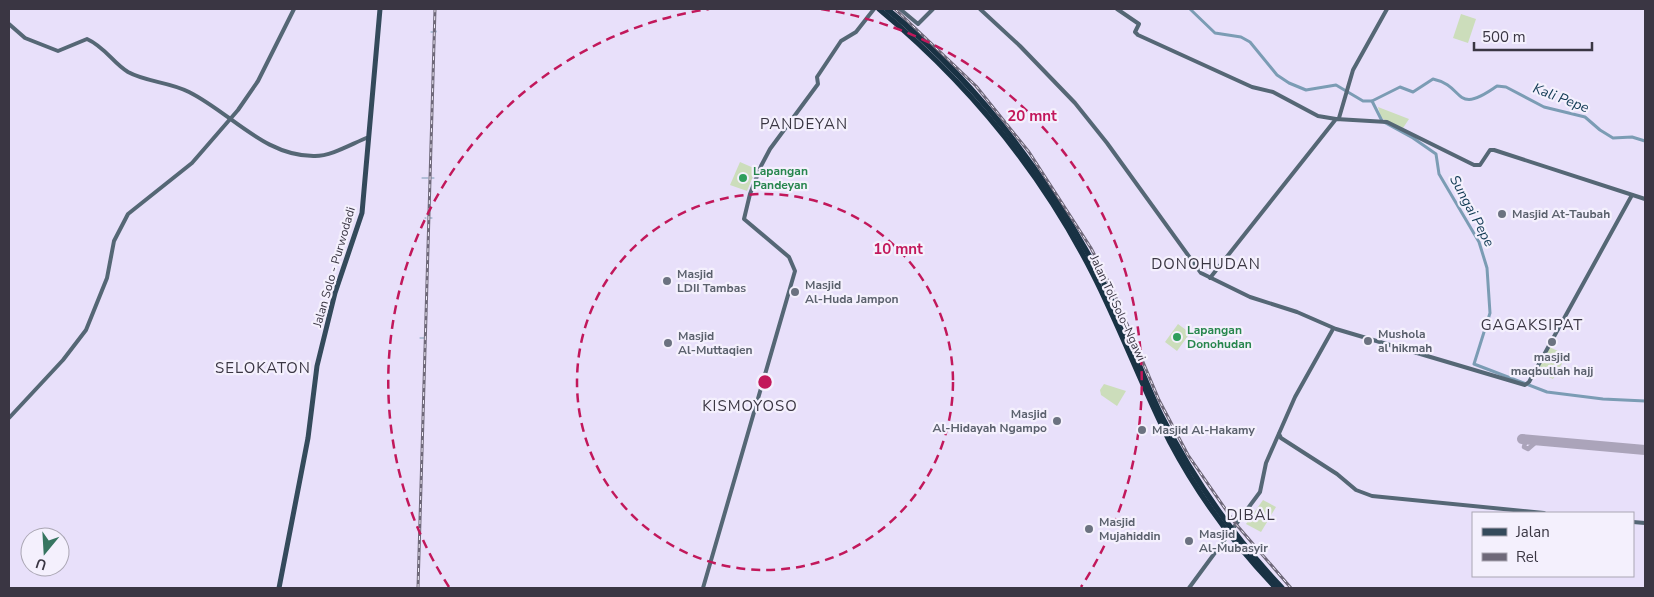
<svg xmlns="http://www.w3.org/2000/svg" width="1654" height="597" font-family="'Nunito Sans',sans-serif">
	<style>
		.green { fill: #cdb }
		.lines { fill: none; stroke-linecap: round; stroke-linejoin: round }
		.stream { stroke: #7b9cb4; stroke-width: 1 }
		.river { stroke: #7b9cb4; stroke-width: 3 }
		.taxiway { stroke: #aba4ba; stroke-width: 4.5 }
		.runway { stroke: #aba4ba; stroke-width: 10 }
		.secondary { stroke: #556775; stroke-width: 4 }
		.primary { stroke: #344a5b; stroke-width: 5 }
		.highway { stroke: #193244; stroke-width: 5.5 }
		.rail-casing { stroke: #6e6879; stroke-width: 3 }
		.rail { stroke: #f4f0fd; stroke-width: 1; stroke-dasharray: 4; stroke-linecap: butt }
		.ring { fill: none; stroke: #c2185b; stroke-width: 2.5; stroke-dasharray: 9 6 }
		.leisure-dot { fill: #2e9e5b; stroke: #f4f0fd; stroke-width: 2 }
		.worship-dot { fill: #6b7280; stroke: #f4f0fd; stroke-width: 2 }
		.labels { text-anchor: middle; dominant-baseline: central; stroke-width: 4.5; stroke-linejoin: round; paint-order: stroke }
		.leisure-label { font-size: 12px; font-weight: bold; fill: #27864d; stroke: #f4f0fd; text-anchor: start }
		.worship-label { font-size: 12px; font-weight: bold; fill: #5b616d; stroke: #f4f0fd; text-anchor: start }
		.street-label { font-size: 12px; fill: #3a3643; stroke: #f4f0fd }
		.water-label { font-size: 14px; font-style: italic; fill: #0f3953; stroke: #f4f0fd }
		.quarter-label { font-size: 15px; letter-spacing: 1px; fill: #3a3643; stroke: #f4f0fd }
		.centre { fill: #c2185b; stroke: #f4f0fd; stroke-width: 2.5 }
		.ring-label { font-size: 15px; text-anchor: middle; font-weight: bold; fill: #c2185b; stroke: #f4f0fd; stroke-width: 4.5; stroke-linejoin: round; paint-order: stroke }
	</style>
	<rect width="100%" height="100%" fill="#e8e0fa"/>
	<g class="green">
		<path d="M 1461,14 L 1476,19 L 1468,43 L 1453,38 Z"/>
		<path d="M 1378,107 L 1409,119 L 1403,128 L 1381,118 Z"/>
		<path d="M 740,162 L 756,169 L 747,191 L 730,185 Z"/>
		<path d="M 1178,324 L 1190,333 L 1177,351 L 1165,342 Z"/>
		<path d="M 1549,347 L 1567,355 L 1553,379 L 1536,371 Z"/>
		<path d="M 1104,384 L 1126,391 L 1117,406 L 1101,395 L 1100,390 Z"/>
		<path d="M 1263,500 L 1276,507 L 1261,532 L 1246,524 Z"/>
	</g>
	<g class="lines">
		<g class="stream">
			<path d="M 431,32 L 433,32"/>
			<path d="M 436,32 L 436,31"/>
			<path d="M 422,178 L 428,178"/>
			<path d="M 431,178 L 434,178"/>
			<path d="M 425,218 L 426,218"/>
			<path d="M 430,218 L 432,218"/>
			<path d="M 420,338 L 424,338"/>
		</g>
		<g class="river">
			<path d="M 1190,9 L 1215,33 L 1241,37 L 1250,42 L 1277,75 L 1289,83 L 1306,90 L 1336,85 L 1363,101 L 1372,101 L 1400,87 L 1413,92 L 1433,79 C 1466,86 1453,117 1497,86 L 1506,87 L 1544,107 L 1585,117 L 1600,130 L 1613,138 L 1632,137 L 1645,141"/>
			<path d="M 1372,101 L 1382,121 L 1413,138 L 1436,154 L 1439,174 L 1479,242 L 1487,268 L 1490,313 L 1474,364 L 1547,392 L 1603,399 L 1645,401"/>
		</g>
		<path class="taxiway" d="M 1535,440 L 1526,439 L 1524,447 L 1528,449 L 1536,442 L 1541,441"/>
		<path class="runway" d="M 1522,439 L 1645,450"/>
		<g class="secondary">
			<path d="M 900,9 L 918,24 L 933,9"/>
			<path d="M 980,9 L 1020,46 L 1075,103 L 1107,143 L 1201,273 L 1250,297 L 1297,312 L 1336,329 L 1525,385 L 1529,382 L 1632,195"/>
			<path d="M 1117,9 L 1139,24 L 1135,32 L 1138,35 L 1252,87 L 1273,92 L 1318,116 L 1336,119"/>
			<path d="M 9,24 L 25,38 L 58,51 L 87,39 C 105,47 113,63 128,72 C 146,82 170,82 189,92 C 231,113 265,157 315,156 C 332,156 353,143 369,137"/>
			<path d="M 1339,118 L 1353,70 L 1387,9"/>
			<path d="M 1210,278 L 1336,119 L 1387,122 L 1474,165 L 1480,165 L 1490,150 L 1494,150 L 1645,199"/>
			<path d="M 9,418 L 63,360 L 86,330 L 107,278 L 114,241 L 128,214 L 192,163 L 238,110 L 258,81 L 294,9"/>
			<path d="M 1279,434 L 1281,438 L 1337,474 L 1356,490 L 1372,496 L 1544,513"/>
			<path d="M 1633,522 L 1645,523"/>
			<path d="M 1234,527 L 1260,492 L 1266,463 L 1295,397 L 1333,329"/>
			<path d="M 703,588 L 795,271 L 789,257 L 744,219 L 750,194 L 761,166 L 770,149 L 818,84 L 817,77 L 841,41 L 856,32 L 874,9"/>
			<path d="M 1189,588 L 1228,535"/>
		</g>
		<path class="primary" d="M 279,588 L 308,438 L 317,366 L 335,293 L 362,213 L 380,9"/>
		<g class="highway">
			<path d="M 879,9 C 967,82 1041,172 1093,274 C 1121,329 1142,387 1170,442 C 1198,495 1235,545 1276,588"/>
			<path d="M 887,9 C 974,80 1044,171 1097,270 C 1122,316 1138,367 1161,415 C 1193,479 1234,537 1282,588"/>
		</g>
		<defs>
			<g id="rail">
				<path d="M 895,9 L 976,86 L 1029,152 L 1091,248 L 1114,293 L 1159,400 L 1188,455 L 1235,523 L 1291,588"/>
				<path d="M 418,588 L 435,9"/>
			</g>
		</defs>
		<use href="#rail" class="rail-casing"/>
		<use href="#rail" class="rail"/>
	</g>
	<g class="ring">
		<circle cx="765" cy="382" r="188"/>
		<path d="M449 587A377 377 0 0 1 709 9M821 9A377 377 0 0 1 1081 587"/>
	</g>
	<g class="leisure-dot">
		<circle cx="743" cy="178" r="5"/>
		<circle cx="1177" cy="337" r="5"/>
	</g>
	<g class="worship-dot">
		<circle cx="1502" cy="214" r="5"/>
		<circle cx="667" cy="281" r="5"/>
		<circle cx="795" cy="292" r="5"/>
		<circle cx="1368" cy="341" r="5"/>
		<circle cx="1552" cy="342" r="5"/>
		<circle cx="668" cy="343" r="5"/>
		<circle cx="1057" cy="421" r="5"/>
		<circle cx="1142" cy="430" r="5"/>
		<circle cx="1089" cy="529" r="5"/>
		<circle cx="1189" cy="541" r="5"/>
	</g>
	<g class="labels">
		<g class="leisure-label">
			<text x="753" y="171">Lapangan<tspan x="753" dy="14">Pandeyan</tspan></text>
			<text x="1187" y="330">Lapangan<tspan x="1187" dy="14">Donohudan</tspan></text>
		</g>
		<g class="worship-label">
			<text x="1512" y="214">Masjid At-Taubah</text>
			<text x="677" y="274">Masjid<tspan x="677" dy="14">LDII Tambas</tspan></text>
			<text x="805" y="285">Masjid<tspan x="805" dy="14">Al-Huda Jampon</tspan></text>
			<text x="1378" y="334">Mushola<tspan x="1378" dy="14">al hikmah</tspan></text>
			<text x="678" y="336">Masjid<tspan x="678" dy="14">Al-Muttaqien</tspan></text>
			<text x="1552" y="357" text-anchor="middle">masjid<tspan x="1552" dy="14">maqbullah hajj</tspan></text>
			<text x="1047" y="414" text-anchor="end">Masjid<tspan x="1047" dy="14">Al-Hidayah Ngampo</tspan></text>
			<text x="1152" y="430">Masjid Al-Hakamy</text>
			<text x="1099" y="522">Masjid<tspan x="1099" dy="14">Mujahiddin</tspan></text>
			<text x="1199" y="534">Masjid<tspan x="1199" dy="14">Al-Mubasyir</tspan></text>
		</g>
		<g class="street-label">
			<text transform="translate(334 267) rotate(-74)">Jalan Solo - Purwodadi</text>
			<text transform="translate(1118 308) rotate(65)">Jalan Tol Solo–Ngawi</text>
		</g>
		<g class="water-label">
			<text transform="translate(1561 98) rotate(21)">Kali Pepe</text>
			<text transform="translate(1472 211) rotate(62)">Sungai Pepe</text>
		</g>
		<g class="quarter-label">
			<text x="804" y="124">PANDEYAN</text>
			<text x="1206" y="264">DONOHUDAN</text>
			<text x="1532" y="325">GAGAKSIPAT</text>
			<text x="263" y="368">SELOKATON</text>
			<text x="750" y="406">KISMOYOSO</text>
			<text x="1251" y="515">DIBAL</text>
		</g>
	</g>
	<circle cx="765" cy="382" r="8" class="centre"/>
	<g class="ring-label">
		<text x="1032" y="121">20 mnt</text>
		<text x="898" y="254">10 mnt</text>
	</g>
	<rect width="1654" height="597" fill="none" stroke="#3a3643" stroke-width="20"/>
	<rect x="1472" y="512" width="162" height="65" fill="#f4f0fd" stroke="#aaa6b3"/>
	<rect x="1482" y="528" width="25" height="8" fill="#344a5b" stroke="#aaa6b3"/>
	<text x="1516" y="537" font-size="15" fill="#3a3643">Jalan</text>
	<rect x="1482" y="553" width="25" height="8" fill="#6e6879" stroke="#aaa6b3"/>
	<text x="1516" y="562" font-size="15" fill="#3a3643">Rel</text>
	<g transform="translate(45 552) rotate(198)"><circle r="24" fill="#f4f0fd" stroke="#aaa6b3"/>
	<path d="M0-4L9 19L0 12L-9 19Z" fill="#377561"/>
	<text y="-8" font-size="14" font-weight="bold" text-anchor="middle" fill="#3a3643">U</text>
	</g>
	<path d="M1474 42v8h118v-8" fill="none" stroke="#3a3643" stroke-width="2.5"/>
	<text x="1482" y="42" font-size="15" fill="#3a3643" stroke="#f4f0fd" stroke-width="4" paint-order="stroke">500 m</text>
</svg>
